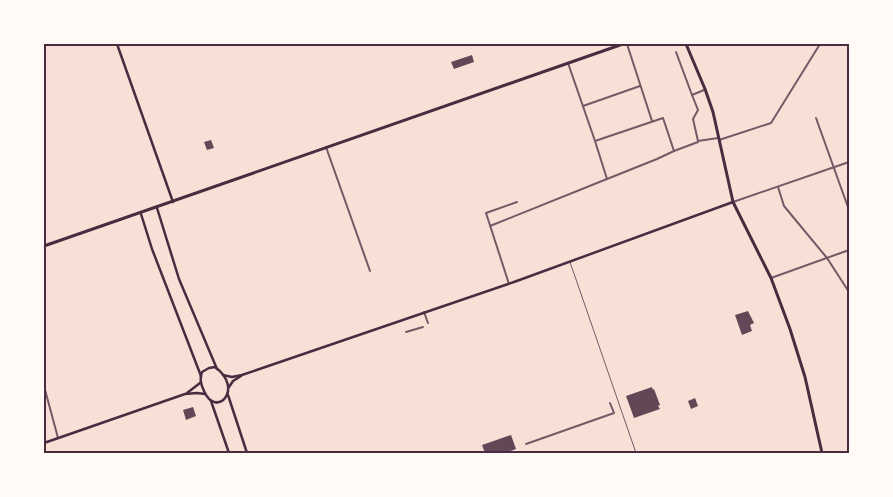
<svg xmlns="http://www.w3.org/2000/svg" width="893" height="497" font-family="'PT Sans Narrow',sans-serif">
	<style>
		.building { fill: #644757 }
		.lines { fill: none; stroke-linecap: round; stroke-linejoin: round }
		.pedestrian { stroke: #755966; stroke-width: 1 }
		.minor { stroke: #755966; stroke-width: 2 }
		.secondary { stroke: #4a2c40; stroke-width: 2.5 }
		.primary { stroke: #4a2c40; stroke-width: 3 }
		.neatline { fill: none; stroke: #4a2c40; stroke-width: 2 }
	</style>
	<rect width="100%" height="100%" fill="#f7e1d7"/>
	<g class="building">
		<path d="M 472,55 L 474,62 L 454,69 L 451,62 Z"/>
		<path d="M 211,140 L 214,148 L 207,150 L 204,142 Z"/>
		<path d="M 748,311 L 754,323 L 750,325 L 752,331 L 742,335 L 735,315 Z"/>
		<path d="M 652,387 L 653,390 L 654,389 L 660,405 L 658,406 L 660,409 L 634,418 L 626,396 Z"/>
		<path d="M 695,398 L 698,406 L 691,409 L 688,401 Z"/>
		<path d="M 193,407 L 196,416 L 186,420 L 183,410 Z"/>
		<path d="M 511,435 L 516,449 L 505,453 L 485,453 L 482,445 Z"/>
	</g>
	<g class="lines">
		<path class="pedestrian" d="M 570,262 L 636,453"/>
		<g class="minor">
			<path d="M 627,44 L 652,121"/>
			<path d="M 676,52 L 692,95 L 704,90"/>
			<path d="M 568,63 L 595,141 L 607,179 L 657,159 L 674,151 L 663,118 L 595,141"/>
			<path d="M 692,95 L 698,110 L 693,119 L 698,141 L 718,138"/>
			<path d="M 583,106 L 640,86"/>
			<path d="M 816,118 L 849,210"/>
			<path d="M 719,140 L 771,123 L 820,44"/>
			<path d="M 326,147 L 370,271"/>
			<path d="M 674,151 L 698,142"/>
			<path d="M 778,187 L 784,206 L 827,258 L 849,292"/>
			<path d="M 733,202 L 849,162"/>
			<path d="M 490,226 L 607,179"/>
			<path d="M 771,278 L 849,250"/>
			<path d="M 509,284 L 486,213 L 517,202"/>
			<path d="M 424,312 L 428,323"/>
			<path d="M 406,332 L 423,327"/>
			<path d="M 44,386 L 58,438"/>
			<path d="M 526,444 L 614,413 L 610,403"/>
		</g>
		<g class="secondary">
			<path d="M 117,44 L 173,202"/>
			<path d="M 157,208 L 179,279 L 217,369"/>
			<path d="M 141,214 L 152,249 L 201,376"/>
			<path d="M 215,367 C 245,389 216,419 204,391 C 201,385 199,379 202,372 L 209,368 Z"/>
			<path d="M 223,375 L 232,377 L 242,375 L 514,282 L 733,202"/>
			<path d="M 229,387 L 233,381 L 241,376"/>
			<path d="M 187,393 L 200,383"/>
			<path d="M 228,395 L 247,453"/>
			<path d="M 211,401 L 229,453"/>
			<path d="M 44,443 L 185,394 L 197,393 L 205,394"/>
		</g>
		<g class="primary">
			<path d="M 686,44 L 705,89 L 713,112 L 733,202 L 771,278 L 790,329 L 805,377 L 822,453"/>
			<path d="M 44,246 L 623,44"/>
		</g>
	</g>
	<rect width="893" height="497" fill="none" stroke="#fffaf5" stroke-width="90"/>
	<rect x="45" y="45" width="803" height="407" class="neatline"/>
</svg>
